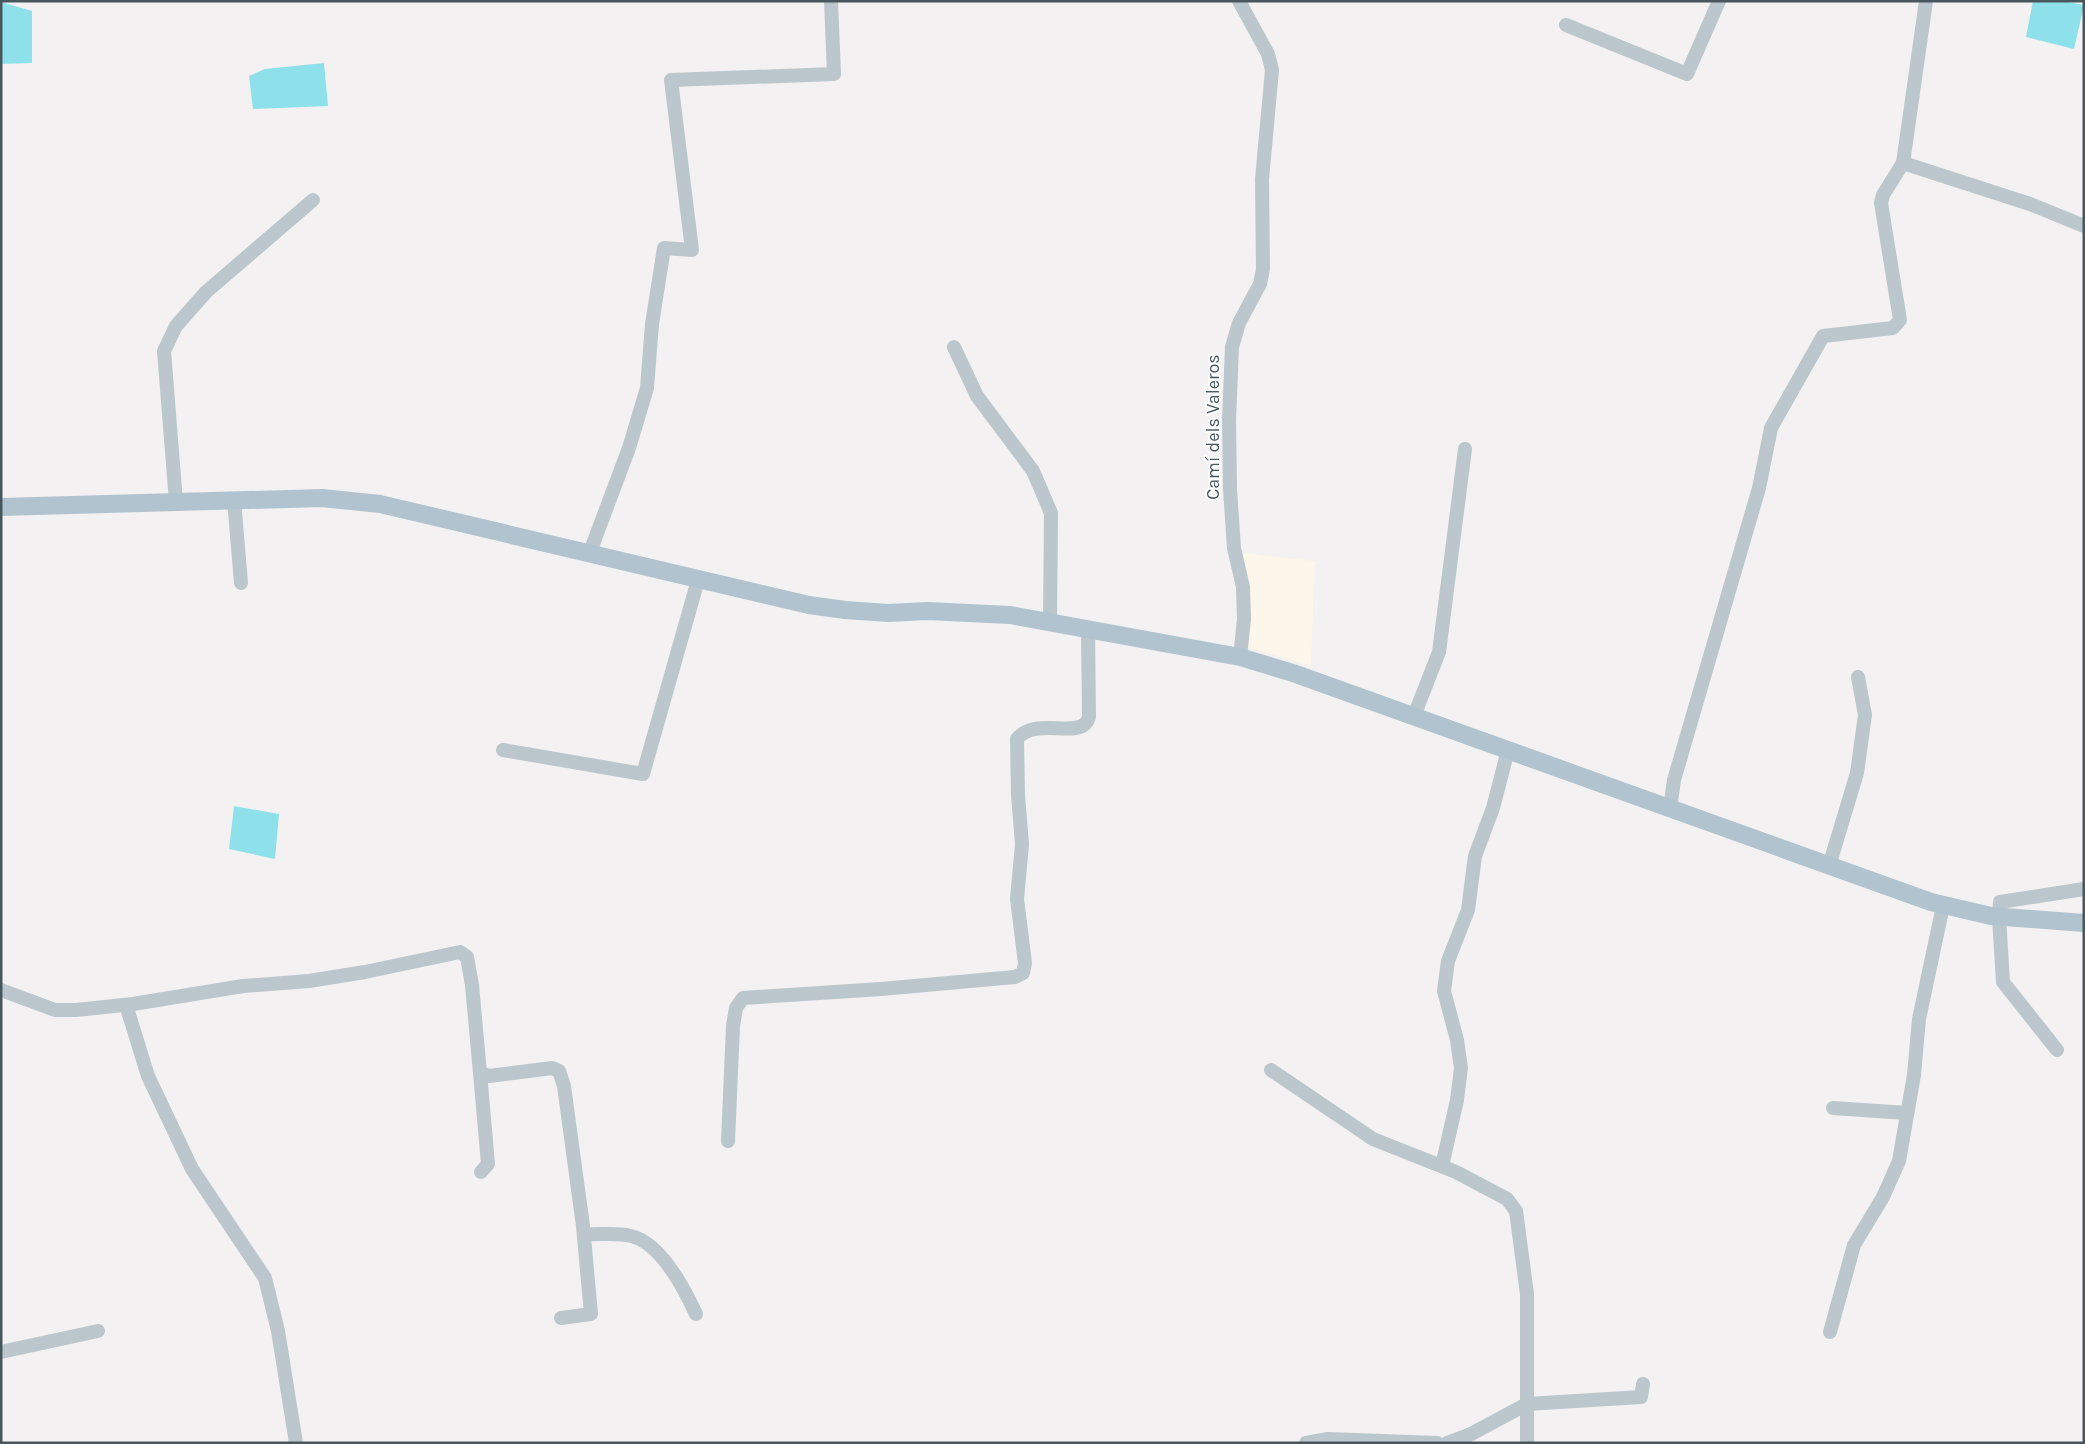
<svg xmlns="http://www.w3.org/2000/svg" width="2085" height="1444" font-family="Karla,sans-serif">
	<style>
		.commercial { fill: #fcf6eb }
		.water { fill: #8ee1eb }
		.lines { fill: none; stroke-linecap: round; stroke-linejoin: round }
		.minor { stroke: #bcc6cd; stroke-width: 14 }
		.major { stroke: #b1c3cf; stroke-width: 18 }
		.labels { text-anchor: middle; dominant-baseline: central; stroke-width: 4; stroke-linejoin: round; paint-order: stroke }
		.street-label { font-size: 18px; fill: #48565e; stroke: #fff }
	</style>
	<rect width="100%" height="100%" fill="#f3f1f1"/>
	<path class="commercial" d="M 1243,553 L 1315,561 L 1311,666 L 1247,647 Z"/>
	<g class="water">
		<path d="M 2033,1 L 2062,1 L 2084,5 L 2074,49 L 2026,37 Z"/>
		<path d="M 1,2 L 32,11 L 32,63 L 1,64 Z"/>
		<path d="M 324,63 L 328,106 L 253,109 L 249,76 L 265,69 Z"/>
		<path d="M 234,806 L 279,814 L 275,859 L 229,849 Z"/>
	</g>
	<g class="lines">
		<g class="minor">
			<path d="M 1239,1 L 1268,54 L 1272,70 L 1262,179 L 1263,269 L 1260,284 L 1239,323 L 1232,347 L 1229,420 L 1230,489 L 1234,548 L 1243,587 L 1244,619 L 1240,657"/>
			<path d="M 1566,25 L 1687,74 L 1719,1"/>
			<path d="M 1903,163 L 2030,204 L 2084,226"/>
			<path d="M 954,347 L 977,396 L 1033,471 L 1051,513 L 1050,622"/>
			<path d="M 234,500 L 241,583"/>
			<path d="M 176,502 L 164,351 L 176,326 L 206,292 L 313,200"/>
			<path d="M 590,552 L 629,448 L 647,388 L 652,324 L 664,248 L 692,250 L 671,80 L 834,74 L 831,1"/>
			<path d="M 1414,716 L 1439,652 L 1465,449"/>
			<path d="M 503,750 L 643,774 L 698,580"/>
			<path d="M 1670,809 L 1674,780 L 1759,488 L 1771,428 L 1823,336 L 1893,328 L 1900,320 L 1881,203 L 1883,195 L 1903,163 L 1926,1"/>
			<path d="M 1829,866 L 1857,773 L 1865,715 L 1858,677"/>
			<path d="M 1,990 L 55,1010 L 76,1010 L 133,1004 L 243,986 L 309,981 L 365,972 L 460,952 L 467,957 L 472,985 L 480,1073 L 489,1076 L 552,1068 L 559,1071 L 564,1086 L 583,1226 L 591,1314 L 561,1318"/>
			<path d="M 126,1005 L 148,1076 L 192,1169 L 265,1278 L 278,1331 L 296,1443"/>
			<path d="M 2057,1050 L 2003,982 L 1999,917 L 2000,902 L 2084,889"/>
			<path d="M 1271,1070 L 1373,1139 L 1456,1172 L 1507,1199 L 1516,1211 L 1527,1294 L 1527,1443"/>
			<path d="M 480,1073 L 488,1164 L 481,1172"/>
			<path d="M 1833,1108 L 1907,1113"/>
			<path d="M 728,1141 L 733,1026 L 736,1008 L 743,998 L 881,989 L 1015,977 L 1023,973 L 1025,963 L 1017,899 L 1022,844 L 1018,795 L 1017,739 C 1034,718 1072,736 1085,724 C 1087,722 1088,720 1089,717 L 1088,629"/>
			<path d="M 1442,1166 L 1457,1100 L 1461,1068 L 1457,1040 L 1444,991 L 1448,961 L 1468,910 L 1475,856 L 1493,808 L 1508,750"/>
			<path d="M 584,1234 C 599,1235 617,1232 631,1236 C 661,1243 684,1288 696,1314"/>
			<path d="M 1830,1332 L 1854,1245 L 1883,1197 L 1899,1161 L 1914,1075 L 1919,1019 L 1943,906"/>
			<path d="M 1,1352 L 98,1331"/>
			<path d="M 1306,1443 L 1328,1439 L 1437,1443"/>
			<path d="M 1447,1443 L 1471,1434 L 1527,1404 L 1641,1397 L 1643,1384"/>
		</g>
		<path class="major" d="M 1,507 L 322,498 L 380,504 L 809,605 L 845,610 L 888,613 L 927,611 L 1010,615 L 1240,657 L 1293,673 L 1931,902 L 1991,916 L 2084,923"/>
	</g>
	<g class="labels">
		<g class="street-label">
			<text transform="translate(1213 427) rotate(-90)">Camí dels Valeros</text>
		</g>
	</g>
	<rect width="2085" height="1444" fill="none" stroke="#48565e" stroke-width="5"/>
</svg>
